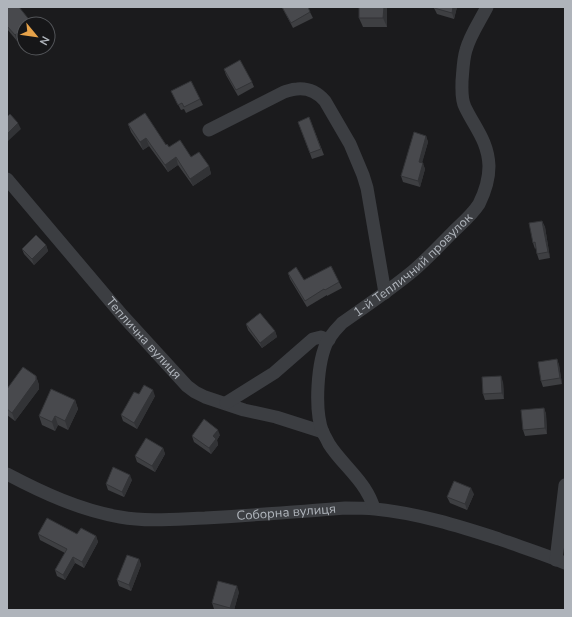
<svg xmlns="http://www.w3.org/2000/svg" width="572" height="617" font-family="'Nunito Sans',sans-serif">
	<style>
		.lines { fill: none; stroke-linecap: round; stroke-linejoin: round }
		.minor { stroke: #3c3e42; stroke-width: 13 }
		.wall { fill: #3e3f42 }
		.shaded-wall { fill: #323336 }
		.building { fill: #48494d; stroke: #323336 }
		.labels { text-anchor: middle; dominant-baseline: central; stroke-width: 3.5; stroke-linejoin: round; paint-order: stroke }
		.street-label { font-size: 13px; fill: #afb4bb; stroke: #161618 }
	</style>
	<rect width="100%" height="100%" fill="#1b1b1d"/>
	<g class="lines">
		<g class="minor">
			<path d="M 209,130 L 284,92 C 288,91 292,89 297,89 C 308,88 318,93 325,101 L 350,144 L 363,175 L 367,188 L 385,293"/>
			<path id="s1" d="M 7,179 L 122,315 L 187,386 L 195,392 L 205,397 L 244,410 L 276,417 L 323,432"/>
			<path d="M 226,403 L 274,373 L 313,339 L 321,337 L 329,340"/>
			<path id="s2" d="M 7,474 C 43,493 80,510 120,517 C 148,522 177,519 205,518 C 252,515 298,512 345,508 C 355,508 365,508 375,509 C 417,513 459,526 499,539 C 521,547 544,554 565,563"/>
			<path id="s3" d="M 374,508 C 372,502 369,495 365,489 C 355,473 339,460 329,444 C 327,440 325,436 323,433 C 314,411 317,361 328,340 C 332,334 337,328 342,323 C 366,306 390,290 413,271 C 427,259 439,246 452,233 C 461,224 472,215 479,204 C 485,192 489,179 489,166 C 488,141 475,128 465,107 C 461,99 462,90 462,81 C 463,70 463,60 466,50 C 470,35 480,21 487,7"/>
			<path d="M 556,560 L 565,485"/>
		</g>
	</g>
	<g class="wall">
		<path d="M 7,7 L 24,24 L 24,35 L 17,41 L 7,29 Z"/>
		<path d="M 282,7 L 310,12 L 313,18 L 293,28 L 284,11 Z"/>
		<path d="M 387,7 L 387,27 L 363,27 L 359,18 Z"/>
		<path d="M 457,7 L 454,19 L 437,14 L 434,8 Z"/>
		<path d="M 224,69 L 252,82 L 254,87 L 238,96 L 226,75 Z"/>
		<path d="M 171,91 L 200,99 L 203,105 L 186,113 L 184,109 L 181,110 L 174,97 Z"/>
		<path d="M 309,117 L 324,155 L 312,159 L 298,122 Z"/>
		<path d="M 128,124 L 169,147 L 209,166 L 211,174 L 193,186 L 178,165 L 168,172 L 149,146 L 143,150 L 131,132 Z"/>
		<path d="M 426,136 L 428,142 L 422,162 L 425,169 L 420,187 L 403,182 L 401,176 Z"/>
		<path d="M 542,221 L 545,227 L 550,258 L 539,260 L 537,254 L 536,248 L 535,249 L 533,243 Z"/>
		<path d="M 46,245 L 48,251 L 34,265 L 24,254 L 22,249 Z"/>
		<path d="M 288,273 L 304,280 L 339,282 L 342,288 L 327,296 L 327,295 L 307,307 L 290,279 Z"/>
		<path d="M 246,324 L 275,331 L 277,337 L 262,348 L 248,330 Z"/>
		<path d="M 557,359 L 559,365 L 562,384 L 543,387 L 541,381 Z"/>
		<path d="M 36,376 L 39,385 L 39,389 L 15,421 L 7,415 L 7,389 Z"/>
		<path d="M 503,382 L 504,399 L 485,400 L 483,394 Z"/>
		<path d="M 139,394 L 155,396 L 137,429 L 123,421 L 121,415 Z"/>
		<path d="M 75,400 L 78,409 L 68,430 L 58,425 L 55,431 L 42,425 L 39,416 Z"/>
		<path d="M 544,408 L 546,414 L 547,434 L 525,436 L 523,430 Z"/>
		<path d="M 220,435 L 217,440 L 218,445 L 211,454 L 194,442 L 192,436 Z"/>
		<path d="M 163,448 L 165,454 L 155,472 L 137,462 L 135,456 Z"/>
		<path d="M 132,480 L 124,497 L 108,490 L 106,484 Z"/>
		<path d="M 474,494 L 467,510 L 450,503 L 447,497 Z"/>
		<path d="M 38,534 L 77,534 L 96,536 L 98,542 L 84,568 L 75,563 L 65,580 L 57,576 L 55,570 L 65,553 L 40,540 Z"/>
		<path d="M 139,559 L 141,565 L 131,591 L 119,586 L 117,580 Z"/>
		<path d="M 239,592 L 234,610 L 217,610 L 214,609 L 212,603 Z"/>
	</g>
	<g class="shaded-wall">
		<path d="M 384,7 L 387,7 L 387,27 L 383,18 Z"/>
		<path d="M 453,7 L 457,7 L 454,19 L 452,13 Z"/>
		<path d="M 24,28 L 24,35 L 17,41 L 15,35 Z"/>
		<path d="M 18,123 L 21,129 L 7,142 L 7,134 Z"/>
		<path d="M 426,136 L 428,142 L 421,167 L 419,162 Z"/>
		<path d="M 146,138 L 149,146 L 143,150 L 140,142 Z"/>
		<path d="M 176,157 L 178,165 L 168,172 L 165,165 Z"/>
		<path d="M 423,163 L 425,169 L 420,187 L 418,181 Z"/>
		<path d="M 209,166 L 211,174 L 193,186 L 190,179 Z"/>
		<path d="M 542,221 L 545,227 L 550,258 L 548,252 Z"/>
		<path d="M 46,245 L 48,251 L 34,265 L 32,259 Z"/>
		<path d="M 275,331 L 277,337 L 262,348 L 260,343 Z"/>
		<path d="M 557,359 L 559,365 L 562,384 L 560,378 Z"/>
		<path d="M 36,376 L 39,385 L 39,389 L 15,421 L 12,413 Z"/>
		<path d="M 501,376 L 503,382 L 504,399 L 502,393 Z"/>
		<path d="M 153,390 L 155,396 L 137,429 L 134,423 Z"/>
		<path d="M 75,400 L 78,409 L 68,430 L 65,421 Z"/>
		<path d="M 544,408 L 546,414 L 547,434 L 545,428 Z"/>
		<path d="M 55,416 L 58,425 L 55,431 L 52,422 Z"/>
		<path d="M 218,430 L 220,435 L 217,440 L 218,445 L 211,454 L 209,448 L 213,436 Z"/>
		<path d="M 163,448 L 165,454 L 155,472 L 152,466 Z"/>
		<path d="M 130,475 L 132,480 L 124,497 L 122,492 Z"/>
		<path d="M 471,488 L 474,494 L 467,510 L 465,504 Z"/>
		<path d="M 96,536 L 98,542 L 84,568 L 82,562 Z"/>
		<path d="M 73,557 L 75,563 L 65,580 L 63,575 Z"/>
		<path d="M 139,559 L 141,565 L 131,591 L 129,585 Z"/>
		<path d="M 237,586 L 239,592 L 234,610 L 231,610 L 230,608 Z"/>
	</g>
	<g class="building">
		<path d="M 7,7 L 19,7 L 31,22 L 28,24 L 24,24 L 24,28 L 15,35 L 7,26 Z"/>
		<path d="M 282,7 L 308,7 L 310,12 L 291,23 Z"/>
		<path d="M 359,7 L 384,7 L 383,18 L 359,18 Z"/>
		<path d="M 435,7 L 453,7 L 452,13 L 434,8 Z"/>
		<path d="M 240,60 L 252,82 L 236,90 L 224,69 Z"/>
		<path d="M 191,81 L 200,99 L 184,107 L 182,103 L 178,105 L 171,91 Z"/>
		<path d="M 145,113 L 166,145 L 167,144 L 169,147 L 180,140 L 191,157 L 199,152 L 209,166 L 190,179 L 176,157 L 165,165 L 146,138 L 140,142 L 128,124 Z"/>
		<path d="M 10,114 L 18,123 L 7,134 L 7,115 L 8,116 Z"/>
		<path d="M 309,117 L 321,149 L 310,153 L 298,122 Z"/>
		<path d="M 414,132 L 426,136 L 419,162 L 423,163 L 418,181 L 401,176 Z"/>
		<path d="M 542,221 L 548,252 L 537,254 L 535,242 L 533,243 L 529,223 Z"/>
		<path d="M 36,235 L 46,245 L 32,259 L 22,249 Z"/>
		<path d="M 331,266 L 339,282 L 325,290 L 324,289 L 305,301 L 288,273 L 296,267 L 304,280 Z"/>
		<path d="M 260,313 L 275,331 L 260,343 L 246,324 Z"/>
		<path d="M 557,359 L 560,378 L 541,381 L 538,362 Z"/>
		<path d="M 23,367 L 36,376 L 36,380 L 12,413 L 7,409 L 7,389 Z"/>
		<path d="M 501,376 L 502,393 L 483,394 L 482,377 Z"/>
		<path d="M 144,385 L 153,390 L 134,423 L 121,415 L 134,392 L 139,394 Z"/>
		<path d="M 51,389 L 75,400 L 65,421 L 55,416 L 52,422 L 39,416 Z"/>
		<path d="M 544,408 L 545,428 L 523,430 L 521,410 Z"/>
		<path d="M 204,419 L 218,430 L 213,436 L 216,439 L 209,448 L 192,436 Z"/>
		<path d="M 146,438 L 163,448 L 152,466 L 135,456 Z"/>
		<path d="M 113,467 L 130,475 L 122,492 L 106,484 Z"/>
		<path d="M 454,481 L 471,488 L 465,504 L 447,497 Z"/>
		<path d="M 47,518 L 77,534 L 81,528 L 96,536 L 82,562 L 73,557 L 63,575 L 55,570 L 67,549 L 38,534 Z"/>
		<path d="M 127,555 L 139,559 L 129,585 L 117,580 Z"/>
		<path d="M 218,581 L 237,586 L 230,608 L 212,603 Z"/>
	</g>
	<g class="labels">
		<g class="street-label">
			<text stroke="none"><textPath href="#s3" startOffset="300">1-й Тепличний провулок</textPath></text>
			<text stroke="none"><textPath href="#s1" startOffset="210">Теплична вулиця</textPath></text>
			<text stroke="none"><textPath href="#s2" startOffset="288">Соборна вулиця</textPath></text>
		</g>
	</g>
	<rect width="572" height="617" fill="none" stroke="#afb4bb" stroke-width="16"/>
	<g transform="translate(36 36) rotate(119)"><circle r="19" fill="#161618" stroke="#535559"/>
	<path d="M0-3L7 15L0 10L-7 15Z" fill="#e6a24a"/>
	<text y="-6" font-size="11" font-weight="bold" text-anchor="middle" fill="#afb4bb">N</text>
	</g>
</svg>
